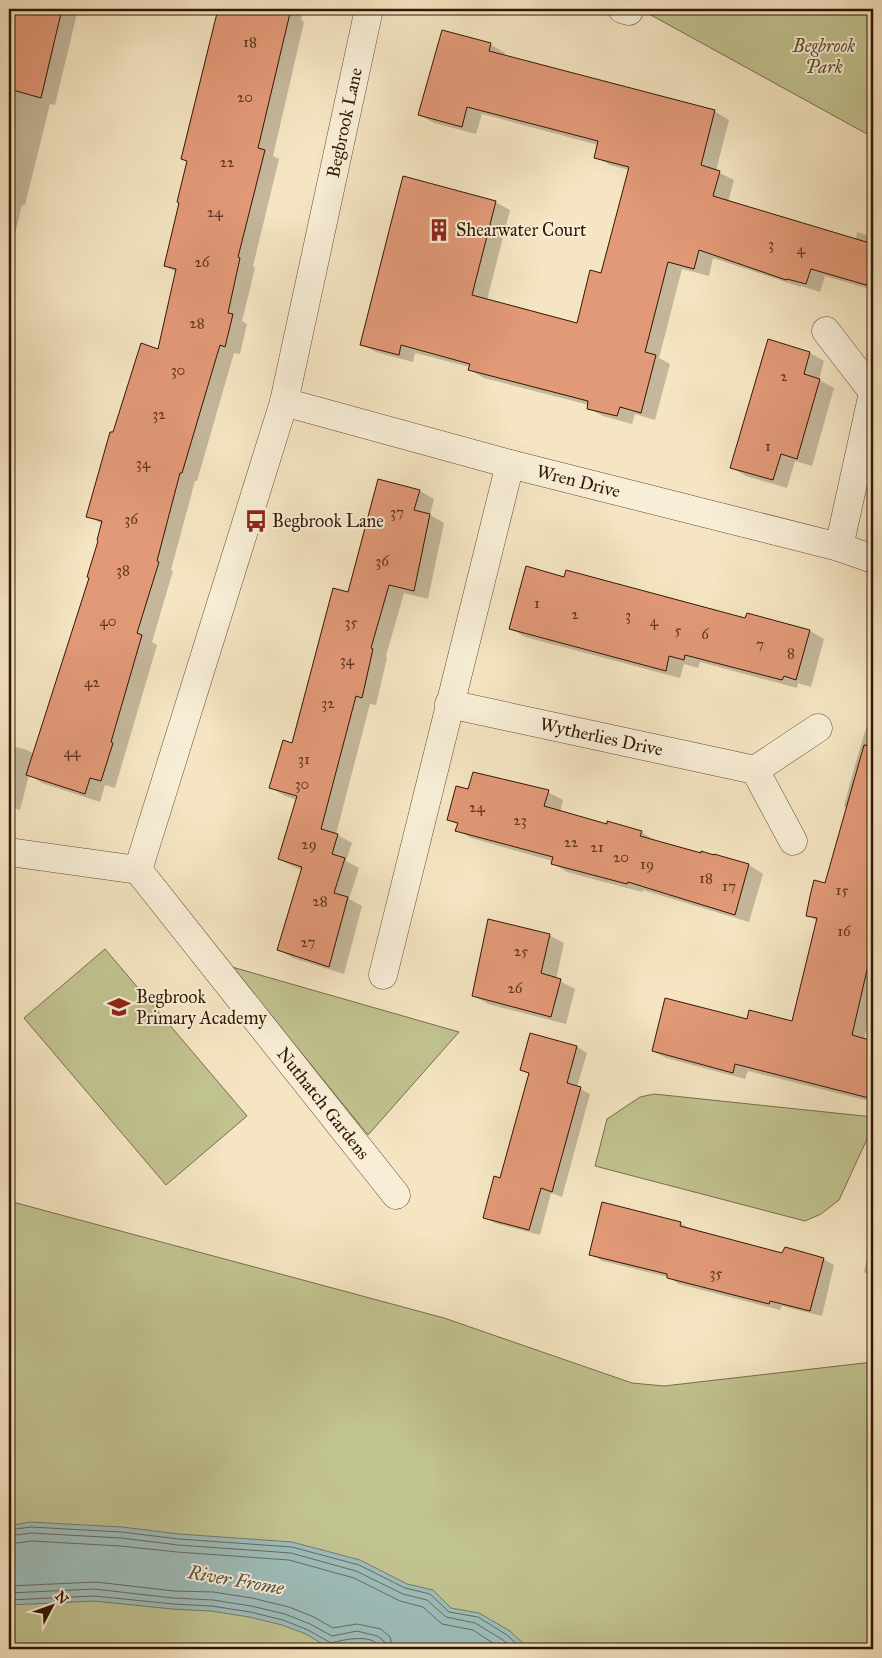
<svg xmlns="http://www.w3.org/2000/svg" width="882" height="1658" font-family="'IM FELL Great Primer',serif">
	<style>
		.green { fill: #c1c390; stroke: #7a6c4a }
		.water { fill: #9ebdba; stroke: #737a71 }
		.shadow { fill: #0003 }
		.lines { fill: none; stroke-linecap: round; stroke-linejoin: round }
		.shore { stroke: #686a5f; stroke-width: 1 }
		.building { fill: #e29977; stroke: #321604 }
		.street-casing { stroke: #634a34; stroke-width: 29 }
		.street { stroke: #f8eed7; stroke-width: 28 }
		.labels { text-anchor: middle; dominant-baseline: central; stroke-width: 4; stroke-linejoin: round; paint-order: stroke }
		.number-label { font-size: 15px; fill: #5e3721 }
		.park-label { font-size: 18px; font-style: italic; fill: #5d4a2e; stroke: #f8eed7 }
		.street-label { font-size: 18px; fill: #321604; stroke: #f8eed7 }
		.poi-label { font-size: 18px; fill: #321604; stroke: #f8eed7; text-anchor: start }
		.water-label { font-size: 19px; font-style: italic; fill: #585044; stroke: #f8eed7 }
	</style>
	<rect width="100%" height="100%" fill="#f5e5c2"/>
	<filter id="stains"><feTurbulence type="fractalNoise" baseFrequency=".004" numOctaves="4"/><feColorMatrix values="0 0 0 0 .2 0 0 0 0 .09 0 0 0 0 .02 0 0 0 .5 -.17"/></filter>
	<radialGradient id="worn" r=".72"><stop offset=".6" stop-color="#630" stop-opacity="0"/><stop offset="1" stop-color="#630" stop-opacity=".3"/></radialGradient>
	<g class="green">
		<path d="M 640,9 L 873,9 L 873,137 L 867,134 Z"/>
		<path d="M 105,949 L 247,1116 L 166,1185 L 24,1018 Z"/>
		<path d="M 232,967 L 459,1032 L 368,1135 Z"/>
		<path d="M 654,1094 L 873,1117 L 873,1126 L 839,1200 L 821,1214 L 805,1221 L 595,1166 L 607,1119 L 640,1097 Z"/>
		<path d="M 9,1201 L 444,1318 L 632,1383 L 664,1386 L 873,1362 L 873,1649 L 9,1649 Z"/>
	</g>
	<path class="water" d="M 30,1522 L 122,1527 L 179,1534 L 292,1542 L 360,1560 L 407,1584 L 433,1590 L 451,1608 L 479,1613 L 510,1631 L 529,1649 L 378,1649 L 357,1643 L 329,1648 L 306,1634 L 282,1625 L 249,1617 L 211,1611 L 172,1609 L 94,1601 L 9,1605 L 9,1526 Z"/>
	<g class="shadow">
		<path d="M 9,9 L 78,9 L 55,105 L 50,104 L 25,205 L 22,205 L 9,260 Z"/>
		<path d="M 210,9 L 304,9 L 301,20 L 304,22 L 273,156 L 279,159 L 253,266 L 255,268 L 242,321 L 247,324 L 240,354 L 234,353 L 197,481 L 195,481 L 171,570 L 173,571 L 152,642 L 157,645 L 115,788 L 105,785 L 100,802 L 42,783 L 29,775 L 20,810 L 9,807 L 9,745 L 27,750 L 34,754 L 90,578 L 99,540 L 102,524 L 88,516 L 114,434 L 159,350 L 176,272 L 165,266 L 188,162 L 183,159 L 219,13 Z"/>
		<path d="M 490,44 L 505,53 L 504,56 L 714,111 L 729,120 L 716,171 L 734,180 L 728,202 L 856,240 L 857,232 L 873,237 L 873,290 L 825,276 L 820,292 L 801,286 L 801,287 L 713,258 L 709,276 L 682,269 L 659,358 L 670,364 L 655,420 L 635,414 L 632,424 L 603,416 L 588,408 L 589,405 L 484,378 L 470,370 L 470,367 L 415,353 L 413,362 L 376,352 L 361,344 L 495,202 L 510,210 L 487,300 L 577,324 L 602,274 L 629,170 L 610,165 L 595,157 L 598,145 L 482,114 L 476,134 L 434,123 L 419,115 Z"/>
		<path d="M 768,341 L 810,353 L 824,361 L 819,380 L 834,388 L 812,466 L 795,461 L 787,488 L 746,476 L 731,467 Z"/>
		<path d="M 420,491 L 434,499 L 430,515 L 444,523 L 428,599 L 404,593 L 386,656 L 387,658 L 376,705 L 370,704 L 336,834 L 352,843 L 346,861 L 359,868 L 349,899 L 362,906 L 344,974 L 293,958 L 279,950 L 302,870 L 294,867 L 279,859 L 297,800 L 285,796 L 271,788 L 293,745 L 349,594 Z"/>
		<path d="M 565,578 L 746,620 L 748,614 L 810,631 L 824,639 L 811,687 L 798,683 L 797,688 L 700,662 L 698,668 L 684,664 L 680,678 L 525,637 L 511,629 Z"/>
		<path d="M 873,705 L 873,1002 L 864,1040 L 873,1042 L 873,1102 L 748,1071 L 745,1079 L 666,1058 L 653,1051 L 748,1020 L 793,1023 L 818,921 L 807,915 L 825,884 L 847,808 L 844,806 L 855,765 Z"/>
		<path d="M 468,790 L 548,792 L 563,800 L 560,812 L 608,825 L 641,832 L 656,841 L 749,865 L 763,874 L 749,922 L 643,890 L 642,892 L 567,872 L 552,863 L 553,861 L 471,838 L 457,830 L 458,825 L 448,819 Z"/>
		<path d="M 549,935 L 564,943 L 556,979 L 575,989 L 566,1024 L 488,1004 L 474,996 Z"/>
		<path d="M 531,1034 L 577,1047 L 587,1053 L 577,1087 L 590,1094 L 562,1197 L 551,1193 L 540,1235 L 495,1223 L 484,1217 L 501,1179 L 530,1074 L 521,1070 Z"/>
		<path d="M 680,1223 L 691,1229 L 783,1254 L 823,1259 L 834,1265 L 822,1316 L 782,1306 L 780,1310 L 679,1284 L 668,1277 L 602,1261 L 591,1254 Z"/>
		<path d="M 873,1232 L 873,1277 L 864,1272 Z"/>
	</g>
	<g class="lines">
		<g class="shore">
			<path d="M 9,1530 L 31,1527 L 121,1532 L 179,1539 L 292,1547 L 359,1565 L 405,1588 L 430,1594 L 449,1612 L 478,1617 L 507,1635 L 522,1649"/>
			<path d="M 9,1536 L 31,1533 L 121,1538 L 178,1545 L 291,1553 L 356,1571 L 403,1594 L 427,1600 L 446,1617 L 475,1623 L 503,1640 L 513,1649"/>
			<path d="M 9,1544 L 32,1541 L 120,1546 L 177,1552 L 289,1560 L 354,1578 L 400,1601 L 423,1607 L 442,1624 L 473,1630 L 502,1649"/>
			<path d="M 9,1586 L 96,1582 L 174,1591 L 213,1592 L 252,1598 L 289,1607 L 314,1617 L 333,1628 L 357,1624 L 381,1629 L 390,1637 L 393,1649"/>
			<path d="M 9,1593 L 94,1589 L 173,1598 L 213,1600 L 251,1606 L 285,1614 L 310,1624 L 332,1636 L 357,1631 L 377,1636 L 384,1641 L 386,1649"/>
			<path d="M 9,1600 L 94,1596 L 173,1604 L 212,1606 L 250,1612 L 283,1620 L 308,1630 L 331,1643 C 342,1640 377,1632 379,1649"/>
		</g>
	</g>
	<g class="building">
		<path d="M 9,9 L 62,9 L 41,98 L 9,89 Z"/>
		<path d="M 218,9 L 291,9 L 258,148 L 265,150 L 238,257 L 240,258 L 228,313 L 233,314 L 225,347 L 220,345 L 182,473 L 180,473 L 157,561 L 159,562 L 137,633 L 142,635 L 111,742 L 113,743 L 101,781 L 90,778 L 85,794 L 26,775 L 89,578 L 87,577 L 98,541 L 97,540 L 102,521 L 86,517 L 110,432 L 113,432 L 141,343 L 158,349 L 176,269 L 164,266 L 179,203 L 177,202 L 187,161 L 181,159 Z"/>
		<path d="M 442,30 L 491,43 L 489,51 L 715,110 L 701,165 L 720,171 L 713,196 L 873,244 L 873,287 L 811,269 L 806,284 L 787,279 L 786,280 L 699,250 L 694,269 L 668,262 L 645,352 L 656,355 L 641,413 L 620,407 L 617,416 L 587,409 L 588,401 L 468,370 L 470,364 L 401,345 L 399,355 L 360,345 L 403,176 L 496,201 L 472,295 L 577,323 L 590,270 L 601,273 L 629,167 L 594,158 L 598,141 L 467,107 L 462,127 L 418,115 Z"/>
		<path d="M 768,339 L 810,352 L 804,374 L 820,379 L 797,459 L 781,454 L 773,480 L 730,468 Z"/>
		<path d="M 378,479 L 420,490 L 414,510 L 430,514 L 414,591 L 389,585 L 371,648 L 373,649 L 362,698 L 356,696 L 321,829 L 338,834 L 332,854 L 345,858 L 334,893 L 348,897 L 329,967 L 277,950 L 302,867 L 278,859 L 297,796 L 269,788 L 283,740 L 292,743 L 333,588 L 348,592 Z"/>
		<path d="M 526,566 L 564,577 L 566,570 L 745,618 L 747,613 L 810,630 L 796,680 L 784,676 L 782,680 L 685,655 L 684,660 L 669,656 L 666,671 L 509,629 Z"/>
		<path d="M 864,745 L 873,746 L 873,944 L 852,1035 L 873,1041 L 873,1099 L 735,1064 L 733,1073 L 652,1051 L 665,998 L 747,1019 L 749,1010 L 792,1021 L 817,918 L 806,916 L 810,896 L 814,880 L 825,883 Z"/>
		<path d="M 473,772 L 549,790 L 544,806 L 607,824 L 607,821 L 642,831 L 640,836 L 701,853 L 701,851 L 714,855 L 714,854 L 749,864 L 735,915 L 628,882 L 627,884 L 551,864 L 553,857 L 455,831 L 458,823 L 447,820 L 456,786 L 468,789 Z"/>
		<path d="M 488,919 L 550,934 L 541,973 L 561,979 L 551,1017 L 472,996 Z"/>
		<path d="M 530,1033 L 577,1046 L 567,1083 L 581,1087 L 552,1192 L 541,1188 L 529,1230 L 483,1218 L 494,1176 L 500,1178 L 529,1073 L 520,1070 Z"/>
		<path d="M 602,1202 L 681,1222 L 680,1226 L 782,1253 L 785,1247 L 824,1258 L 810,1311 L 770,1301 L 769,1304 L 667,1278 L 667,1274 L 589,1255 Z"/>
	</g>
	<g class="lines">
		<defs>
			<g id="street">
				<path d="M 622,9 L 629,11"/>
				<path d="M 826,331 L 873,392"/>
				<path id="s1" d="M 284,402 L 510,464 L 839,547 L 873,559"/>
				<path d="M 839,547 L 873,393"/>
				<path id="s2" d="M 449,704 L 755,770"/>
				<path d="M 793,841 L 755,770 L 818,728"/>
				<path d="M 9,852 L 138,870"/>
				<path id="s3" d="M 138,870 L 284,402 L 369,9"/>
				<path id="s4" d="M 138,870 L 396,1195"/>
				<path d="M 383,975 L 510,464"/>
			</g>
		</defs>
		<use href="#street" class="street-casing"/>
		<use href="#street" class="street"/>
	</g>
	<defs>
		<symbol id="building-bare" viewBox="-9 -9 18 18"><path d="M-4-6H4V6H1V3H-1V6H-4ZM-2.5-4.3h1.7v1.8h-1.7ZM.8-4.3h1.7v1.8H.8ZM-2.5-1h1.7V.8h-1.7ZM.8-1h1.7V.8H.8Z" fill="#8f2418" stroke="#f8eed7" stroke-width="2.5" paint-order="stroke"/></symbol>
		<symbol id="bus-bare" viewBox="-9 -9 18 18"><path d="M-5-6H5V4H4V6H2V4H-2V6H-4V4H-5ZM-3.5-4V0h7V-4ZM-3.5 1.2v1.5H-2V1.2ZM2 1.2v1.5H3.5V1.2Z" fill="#8f2418" stroke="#f8eed7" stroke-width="2.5" paint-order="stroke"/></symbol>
		<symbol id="school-bare" viewBox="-9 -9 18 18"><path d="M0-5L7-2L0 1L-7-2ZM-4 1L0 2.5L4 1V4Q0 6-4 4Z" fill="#8f2418" stroke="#f8eed7" stroke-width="2.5" paint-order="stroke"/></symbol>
	</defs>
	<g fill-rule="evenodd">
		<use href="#building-bare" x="423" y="214" width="32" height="32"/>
		<use href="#bus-bare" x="240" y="505" width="32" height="32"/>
		<use href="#school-bare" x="103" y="991" width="32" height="32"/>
	</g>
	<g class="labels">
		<g class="number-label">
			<text x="250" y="42">18</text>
			<text x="245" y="97">20</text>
			<text x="227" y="162">22</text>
			<text x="215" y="212">24</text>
			<text x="771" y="244">3</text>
			<text x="801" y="249">4</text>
			<text x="202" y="262">26</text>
			<text x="197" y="323">28</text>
			<text x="178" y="370">30</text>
			<text x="784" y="376">2</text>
			<text x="159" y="414">32</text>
			<text x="768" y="446">1</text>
			<text x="143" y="463">34</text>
			<text x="397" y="512">37</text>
			<text x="131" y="519">36</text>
			<text x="382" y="561">36</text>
			<text x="123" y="570">38</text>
			<text x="537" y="603">1</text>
			<text x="575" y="614">2</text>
			<text x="628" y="615">3</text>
			<text x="108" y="621">40</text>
			<text x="654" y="621">4</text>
			<text x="351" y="622">35</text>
			<text x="678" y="630">5</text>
			<text x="705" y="634">6</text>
			<text x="760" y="644">7</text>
			<text x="791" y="653">8</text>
			<text x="347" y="660">34</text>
			<text x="92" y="682">42</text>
			<text x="328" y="703">32</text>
			<text x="72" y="752">44</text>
			<text x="304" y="759">31</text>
			<text x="302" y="784">30</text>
			<text x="477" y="807">24</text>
			<text x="520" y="820">23</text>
			<text x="571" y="842">22</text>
			<text x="309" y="844">29</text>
			<text x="597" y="847">21</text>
			<text x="621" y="857">20</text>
			<text x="647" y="864">19</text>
			<text x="706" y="878">18</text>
			<text x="729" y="886">17</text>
			<text x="842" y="890">15</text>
			<text x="320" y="901">28</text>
			<text x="844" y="931">16</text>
			<text x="308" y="942">27</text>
			<text x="521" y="951">25</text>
			<text x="515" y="988">26</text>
			<text x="716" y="1273">35</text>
		</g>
		<g class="park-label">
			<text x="824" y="46">Begbrook<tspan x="824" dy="21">Park</tspan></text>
		</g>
		<g class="street-label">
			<text stroke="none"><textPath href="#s3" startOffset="776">Begbrook Lane</textPath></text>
			<text stroke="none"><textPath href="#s1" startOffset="305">Wren Drive</textPath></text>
			<text stroke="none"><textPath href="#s2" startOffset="156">Wytherlies Drive</textPath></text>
			<text stroke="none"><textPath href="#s4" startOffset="298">Nuthatch Gardens</textPath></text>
		</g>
		<g class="poi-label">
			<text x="456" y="230">Shearwater Court</text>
			<text x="272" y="521">Begbrook Lane</text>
			<text x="136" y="997">Begbrook<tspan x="136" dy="21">Primary Academy</tspan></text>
		</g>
		<g class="water-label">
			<text transform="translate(236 1580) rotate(10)">River Frome</text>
		</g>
	</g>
	<rect width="882" height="1658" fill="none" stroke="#f5e5c2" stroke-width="30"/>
	<rect x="10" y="10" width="862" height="1638" fill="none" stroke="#321604" stroke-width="2.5"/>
	<rect x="15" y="15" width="852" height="1628" fill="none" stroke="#321604"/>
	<g transform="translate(52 1606) rotate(49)" stroke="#f8eed7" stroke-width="4" paint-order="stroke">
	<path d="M0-4L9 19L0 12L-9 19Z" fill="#321604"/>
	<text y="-8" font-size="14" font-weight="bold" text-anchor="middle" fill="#321604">N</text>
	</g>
	<rect width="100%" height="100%" filter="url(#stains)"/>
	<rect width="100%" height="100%" fill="url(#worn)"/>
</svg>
